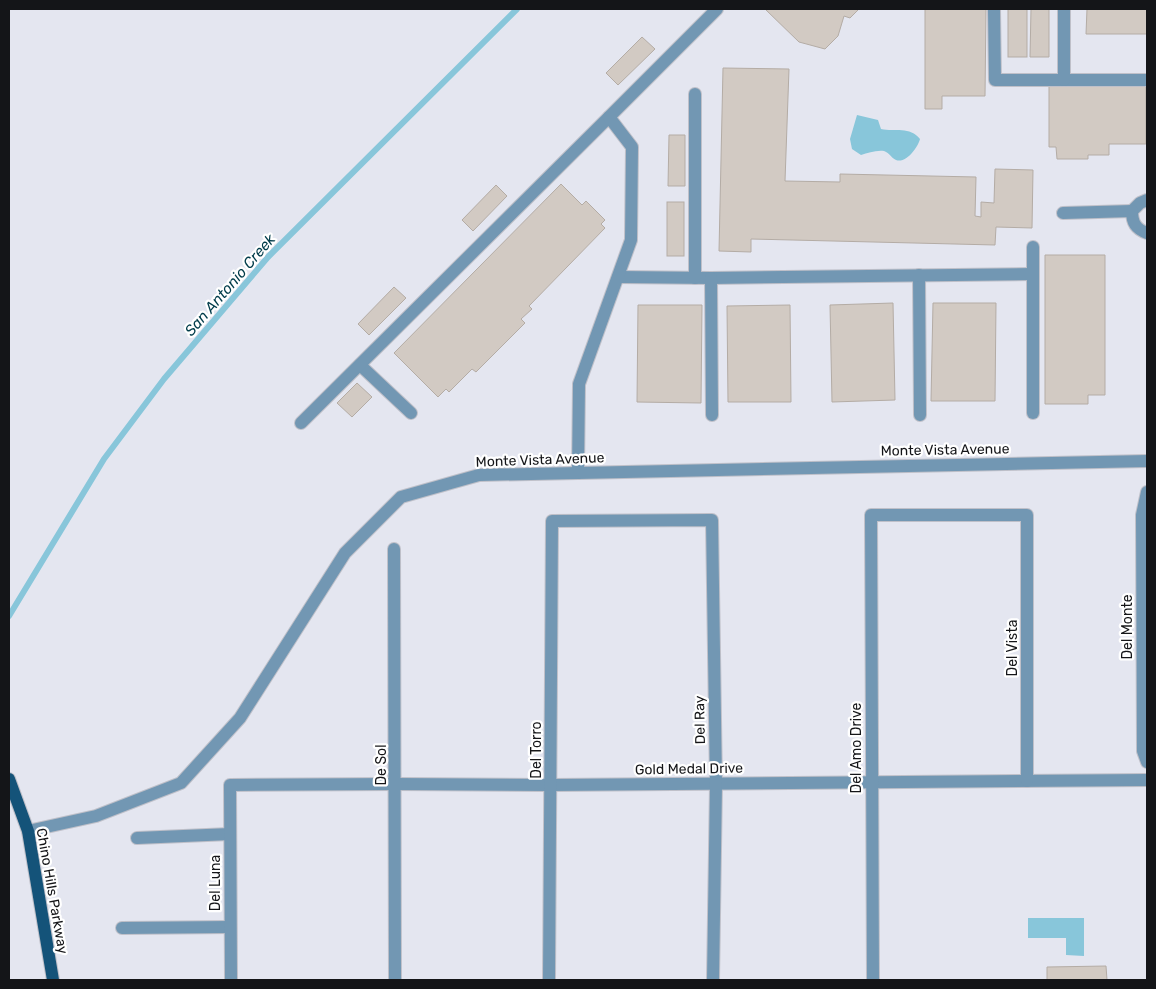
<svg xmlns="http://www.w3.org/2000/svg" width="1156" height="989" font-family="Rubik,sans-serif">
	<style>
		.water { fill: #88c6da }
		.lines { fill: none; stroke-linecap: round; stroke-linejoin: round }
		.stream { stroke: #88c6da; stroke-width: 6 }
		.building { fill: #d2cac3; stroke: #b4aca5 }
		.minor-casing { stroke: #bfc0c9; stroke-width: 14 }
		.major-casing { stroke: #bfc0c9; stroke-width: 14 }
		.minor { stroke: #7297b3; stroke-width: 12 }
		.major { stroke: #145379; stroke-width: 12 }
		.labels { text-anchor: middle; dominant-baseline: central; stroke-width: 4.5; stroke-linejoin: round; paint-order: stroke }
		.street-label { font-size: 14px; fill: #141518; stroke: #fff }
		.water-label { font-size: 15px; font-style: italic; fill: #013c4a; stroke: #fff }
	</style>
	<rect width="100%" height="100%" fill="#e4e6f0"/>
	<g class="water">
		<path d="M 857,115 L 878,120 L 881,129 C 895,132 910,126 920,139 C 918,147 906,164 896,160 C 891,158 890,153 884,151 C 876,150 868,153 861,155 L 852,149 L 850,139 Z"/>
		<path d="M 1028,918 L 1084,918 L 1084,956 L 1066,955 L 1066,938 L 1028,938 Z"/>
	</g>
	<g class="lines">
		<path class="stream" d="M 9,616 L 104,459 L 164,379 L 268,257 L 517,9"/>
	</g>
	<g class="building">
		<path d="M 765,9 L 859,9 L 850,18 L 844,16 L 838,36 L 825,49 L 799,42 Z"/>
		<path d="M 925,9 L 986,9 L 985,96 L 942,96 L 942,109 L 925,109 Z"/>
		<rect x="1008" y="9" width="19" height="48"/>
		<path d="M 1031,9 L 1049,9 L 1049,57 L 1030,57 Z"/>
		<path d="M 1087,9 L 1147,9 L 1147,34 L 1086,34 Z"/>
		<path d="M 642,37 L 655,49 L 618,85 L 606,73 Z"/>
		<path d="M 723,68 L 789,69 L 785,181 L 840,182 L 840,174 L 976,177 L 975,216 L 981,217 L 981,202 L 994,203 L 995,169 L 1033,170 L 1032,228 L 996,227 L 995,245 L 751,239 L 751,252 L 719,251 Z"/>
		<path d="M 1049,81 L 1146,81 L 1146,144 L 1109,144 L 1109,155 L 1088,155 L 1088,159 L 1057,159 L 1056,147 L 1049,147 Z"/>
		<path d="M 669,135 L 685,135 L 685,186 L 668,186 Z"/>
		<path d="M 561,184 L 582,205 L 586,201 L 605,220 L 601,224 L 605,228 L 529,306 L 532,309 L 521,319 L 525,323 L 476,372 L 472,369 L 449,392 L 446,389 L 438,397 L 394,353 Z"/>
		<path d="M 496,185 L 507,196 L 473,231 L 462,220 Z"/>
		<rect x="667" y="202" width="17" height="54"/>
		<path d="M 1045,255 L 1105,255 L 1105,395 L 1088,395 L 1088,404 L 1045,404 Z"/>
		<path d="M 394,287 L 406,298 L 369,335 L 358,324 Z"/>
		<path d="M 893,303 L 895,400 L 832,402 L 830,305 Z"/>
		<path d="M 933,303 L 996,303 L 995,401 L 931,401 Z"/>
		<path d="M 638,305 L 702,305 L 701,403 L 637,402 Z"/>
		<path d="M 790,305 L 791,402 L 728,402 L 727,306 Z"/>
		<path d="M 357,383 L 372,397 L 352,417 L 337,403 Z"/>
		<path d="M 1106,966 L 1107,980 L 1047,980 L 1047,967 Z"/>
	</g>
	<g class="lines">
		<defs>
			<g id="minor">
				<path d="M 994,9 L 995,80 L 1147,80"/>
				<path d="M 1064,9 L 1064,80"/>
				<path d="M 1147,200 L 1140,203 L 1132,211 C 1132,223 1136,229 1147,233"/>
				<path d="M 1063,213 L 1132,211"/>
				<path d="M 919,275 L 920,415"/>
				<path d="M 619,277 L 711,278 L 1033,274"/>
				<path d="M 695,278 L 695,94"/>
				<path d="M 711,278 L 712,415"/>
				<path d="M 360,365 L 411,413"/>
				<path d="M 1033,413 L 1033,247"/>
				<path d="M 301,423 L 609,117"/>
				<path d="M 578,473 L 579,384 L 631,240 L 632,147 L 609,117 L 717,9"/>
				<path d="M 1147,492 L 1142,515 L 1143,751 L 1147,762"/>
				<path d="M 394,549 L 395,980"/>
				<path d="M 28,831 L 96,816 L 181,783 L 240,718 L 345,553 L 401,497 L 479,475 L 1147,461"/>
				<path d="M 137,838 L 230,834"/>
				<path d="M 122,928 L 230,927"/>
				<path d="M 231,980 L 230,785 L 396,784 L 551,785 L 1147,780"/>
				<path d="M 549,980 L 552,521 L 712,520 L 716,784 L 713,980"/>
				<path d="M 873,980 L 871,515 L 1027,515 L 1027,781"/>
			</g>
			<path id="major" d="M 9,779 L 28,831 L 53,980"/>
		</defs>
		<use href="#minor" class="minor-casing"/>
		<use href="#major" class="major-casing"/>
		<use href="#minor" class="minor"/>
		<use href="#major" class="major"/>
	</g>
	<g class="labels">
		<g class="street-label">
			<text transform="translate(945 450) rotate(-1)">Monte Vista Avenue</text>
			<text transform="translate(540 460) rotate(-2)">Monte Vista Avenue</text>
			<text transform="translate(1127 627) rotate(-90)">Del Monte</text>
			<text transform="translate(1012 648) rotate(-90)">Del Vista</text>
			<text transform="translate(700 720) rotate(-91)">Del Ray</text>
			<text transform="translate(856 748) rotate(-90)">Del Amo Drive</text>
			<text transform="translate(536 750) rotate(-90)">Del Torro</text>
			<text transform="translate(381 765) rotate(-90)">De Sol</text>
			<text transform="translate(689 769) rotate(-1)">Gold Medal Drive</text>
			<text transform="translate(215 883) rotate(-90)">Del Luna</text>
			<text transform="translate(52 891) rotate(80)">Chino Hills Parkway</text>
		</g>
		<g class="water-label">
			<text transform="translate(230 285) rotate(-49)">San Antonio Creek</text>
		</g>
	</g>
	<rect width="1156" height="989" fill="none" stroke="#141518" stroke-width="20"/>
</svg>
